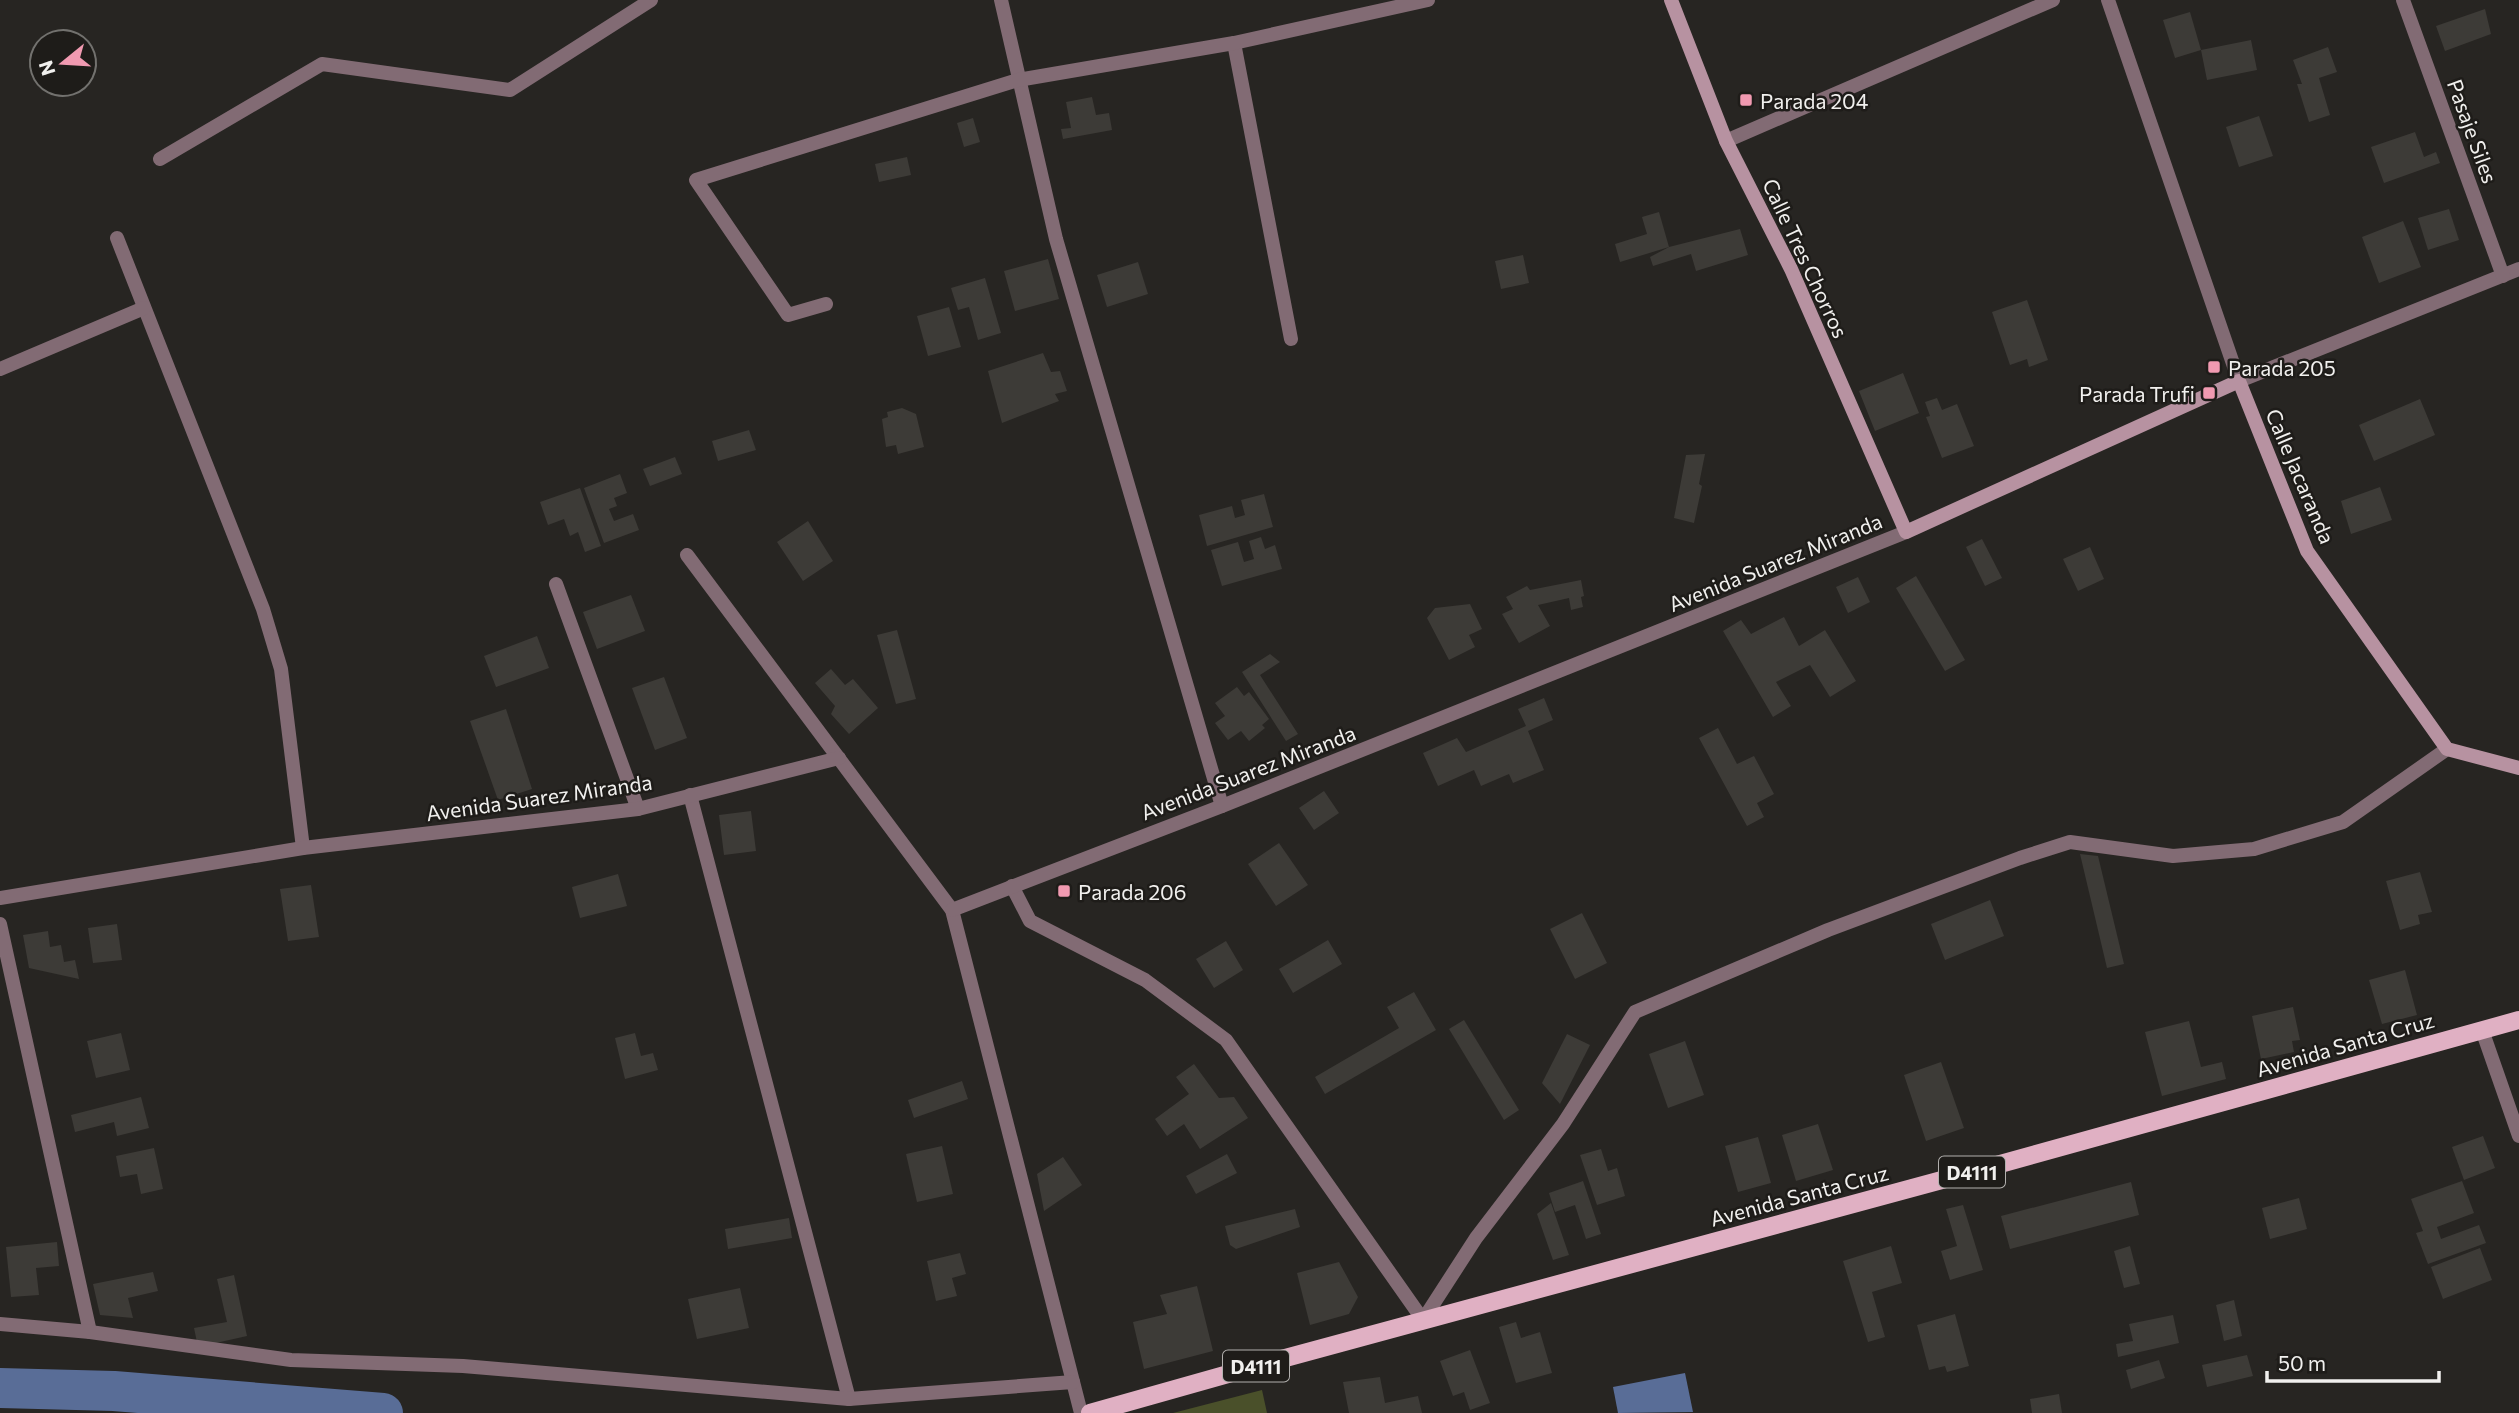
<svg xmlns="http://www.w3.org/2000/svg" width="2519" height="1413" font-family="Commissioner,sans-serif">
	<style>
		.green { fill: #4a502a }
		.water { fill: #596d97 }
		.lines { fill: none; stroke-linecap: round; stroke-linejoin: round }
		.river { stroke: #596d97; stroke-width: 40 }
		.building { fill: #3d3b37 }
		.street { stroke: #826b74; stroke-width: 14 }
		.secondary { stroke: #b792a1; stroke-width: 14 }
		.primary { stroke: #e0b0c3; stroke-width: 18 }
		.poi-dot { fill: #f19ab1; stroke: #1e1c19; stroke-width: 2.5 }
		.labels { text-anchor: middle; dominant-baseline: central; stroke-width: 5; stroke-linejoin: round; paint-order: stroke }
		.shield { fill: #1e1c19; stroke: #b2b0ae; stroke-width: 2 }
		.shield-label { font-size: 19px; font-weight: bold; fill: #f1f0ee }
		.poi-label { font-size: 21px; fill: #f1f0ee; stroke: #1e1c19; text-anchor: start }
		.street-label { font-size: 21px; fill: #f1f0ee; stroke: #1e1c19 }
	</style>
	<rect width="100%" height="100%" fill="#272522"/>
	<path class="green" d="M 1262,1390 L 1267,1413 L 1173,1413 Z"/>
	<path class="water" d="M 1685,1373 L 1693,1412 L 1618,1413 L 1613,1387 Z"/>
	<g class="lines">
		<path class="river" d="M 0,1388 L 114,1391 L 383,1413"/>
	</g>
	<g class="building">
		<path d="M 2485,9 L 2491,34 L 2445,51 L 2436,26 Z"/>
		<path d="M 2190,12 L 2201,50 L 2175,58 L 2163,20 Z"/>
		<path d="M 2251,40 L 2257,70 L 2207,80 L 2201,50 Z"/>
		<path d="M 2328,47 L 2337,72 L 2319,78 L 2330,115 L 2309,122 L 2297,84 L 2302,84 L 2293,60 Z"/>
		<path d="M 1092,97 L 1096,115 L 1109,113 L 1112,130 L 1063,139 L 1061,129 L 1071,128 L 1066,102 Z"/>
		<path d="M 2259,116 L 2273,156 L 2239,167 L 2226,127 Z"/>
		<path d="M 973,118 L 980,142 L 964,147 L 957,123 Z"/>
		<path d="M 2415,132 L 2424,157 L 2436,152 L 2440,163 L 2384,183 L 2371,147 Z"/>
		<path d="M 907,157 L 911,175 L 879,182 L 875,164 Z"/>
		<path d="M 2449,209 L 2459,240 L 2428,250 L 2418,218 Z"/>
		<path d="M 1659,212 L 1669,247 L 1620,262 L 1615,244 L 1647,234 L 1642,217 Z"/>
		<path d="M 2403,221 L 2421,267 L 2379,283 L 2362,237 Z"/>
		<path d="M 1740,229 L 1748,255 L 1696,271 L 1691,254 L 1653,266 L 1650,257 L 1669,247 Z"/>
		<path d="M 1523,255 L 1529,283 L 1501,289 L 1495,261 Z"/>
		<path d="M 1048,259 L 1059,299 L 1015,311 L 1004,271 Z"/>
		<path d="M 1138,262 L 1148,294 L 1107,307 L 1097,275 Z"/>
		<path d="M 985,278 L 1001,333 L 978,340 L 969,307 L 958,310 L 951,288 Z"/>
		<path d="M 2027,300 L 2048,360 L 2029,367 L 2027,359 L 2010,365 L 1992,312 Z"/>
		<path d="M 949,307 L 961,347 L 928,356 L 917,316 Z"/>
		<path d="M 1043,353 L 1051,372 L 1060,371 L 1067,391 L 1055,394 L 1059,401 L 1002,423 L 988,371 Z"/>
		<path d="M 1903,373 L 1919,413 L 1875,431 L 1859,391 Z"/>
		<path d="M 1937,398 L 1942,410 L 1957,404 L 1974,446 L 1942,458 L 1926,417 L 1930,416 L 1925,402 Z"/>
		<path d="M 2420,399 L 2435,435 L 2374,461 L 2359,425 Z"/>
		<path d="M 902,408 L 916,414 L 924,447 L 898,454 L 896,445 L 886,447 L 882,419 L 888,417 L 887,412 Z"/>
		<path d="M 749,430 L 756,450 L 718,461 L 712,441 Z"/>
		<path d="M 1705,454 L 1699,484 L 1702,486 L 1694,523 L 1674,518 L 1686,455 Z"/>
		<path d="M 675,457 L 682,474 L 650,486 L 643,469 Z"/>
		<path d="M 620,474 L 627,493 L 614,498 L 617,506 L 609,509 L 614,521 L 633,514 L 639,530 L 604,543 L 584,488 Z"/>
		<path d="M 2380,487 L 2392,520 L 2351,534 L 2341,501 Z"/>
		<path d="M 580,488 L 601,546 L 585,552 L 578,532 L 570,536 L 564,519 L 548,525 L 540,502 Z"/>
		<path d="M 1264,494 L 1273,527 L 1207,546 L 1199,515 L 1232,506 L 1235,518 L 1245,515 L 1241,500 Z"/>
		<path d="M 808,521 L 833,561 L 803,581 L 777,542 Z"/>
		<path d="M 1261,537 L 1265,549 L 1275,545 L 1282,569 L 1222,586 L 1211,550 L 1238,542 L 1244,562 L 1254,559 L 1249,541 Z"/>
		<path d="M 1982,539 L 2002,578 L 1985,586 L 1966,547 Z"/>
		<path d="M 2090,547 L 2104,579 L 2078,591 L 2063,559 Z"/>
		<path d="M 1916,576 L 1965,660 L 1945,671 L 1896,588 Z"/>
		<path d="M 1858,577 L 1870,602 L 1848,613 L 1836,587 Z"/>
		<path d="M 1581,580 L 1584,596 L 1581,597 L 1583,607 L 1571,610 L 1569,598 L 1538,605 L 1550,626 L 1519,643 L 1502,614 L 1513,609 L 1506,597 L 1527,586 L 1530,590 Z"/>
		<path d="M 631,595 L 645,631 L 597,649 L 583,612 Z"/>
		<path d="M 1470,604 L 1482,629 L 1469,635 L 1475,647 L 1449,660 L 1427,618 L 1435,608 Z"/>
		<path d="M 1784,617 L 1799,646 L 1825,630 L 1856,681 L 1830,697 L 1810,665 L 1776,682 L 1791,706 L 1773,717 L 1723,631 L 1741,620 L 1751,634 Z"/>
		<path d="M 897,630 L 916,699 L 896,704 L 877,635 Z"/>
		<path d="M 537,636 L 549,668 L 496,687 L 484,656 Z"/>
		<path d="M 1270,654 L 1280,662 L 1260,675 L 1298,734 L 1286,741 L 1242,672 Z"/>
		<path d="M 831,669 L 845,685 L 853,679 L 878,708 L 849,734 L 831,714 L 835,706 L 815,683 Z"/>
		<path d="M 664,677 L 687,738 L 655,750 L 632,688 Z"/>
		<path d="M 1237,687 L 1244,696 L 1249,692 L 1269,719 L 1262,725 L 1265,728 L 1249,741 L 1241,731 L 1228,740 L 1215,723 L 1225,716 L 1215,703 Z"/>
		<path d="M 1544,698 L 1553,720 L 1528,731 L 1544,770 L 1513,783 L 1509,774 L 1481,786 L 1474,770 L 1438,786 L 1423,753 L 1457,738 L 1466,752 L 1526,726 L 1518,709 Z"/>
		<path d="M 506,709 L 532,789 L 498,800 L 470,721 Z"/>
		<path d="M 1718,728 L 1737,764 L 1754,756 L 1774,794 L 1757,803 L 1764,817 L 1747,826 L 1699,738 Z"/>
		<path d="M 1324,791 L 1339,813 L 1314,830 L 1299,808 Z"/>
		<path d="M 751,811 L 756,851 L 724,855 L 719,815 Z"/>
		<path d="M 1279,843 L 1308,885 L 1276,906 L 1248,864 Z"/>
		<path d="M 2080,854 L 2098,856 L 2124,964 L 2107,968 Z"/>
		<path d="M 2420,872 L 2432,912 L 2418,915 L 2420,924 L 2400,930 L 2386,881 Z"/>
		<path d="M 618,874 L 627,906 L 580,918 L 572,887 Z"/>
		<path d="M 311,885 L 319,937 L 288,941 L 280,889 Z"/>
		<path d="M 1990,900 L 2004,936 L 1945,960 L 1931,924 Z"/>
		<path d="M 1582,913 L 1607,963 L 1575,979 L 1550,929 Z"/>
		<path d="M 117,924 L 122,960 L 93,963 L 88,928 Z"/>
		<path d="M 48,931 L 50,947 L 61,945 L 64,962 L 75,960 L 79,979 L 29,968 L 23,935 Z"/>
		<path d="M 1328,940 L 1342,964 L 1293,993 L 1279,969 Z"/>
		<path d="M 1226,941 L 1243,970 L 1214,988 L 1196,959 Z"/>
		<path d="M 2405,970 L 2417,1015 L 2382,1024 L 2369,980 Z"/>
		<path d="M 1414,992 L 1436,1030 L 1325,1094 L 1315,1077 L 1399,1028 L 1387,1007 Z"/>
		<path d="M 2293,1007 L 2300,1040 L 2292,1041 L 2294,1052 L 2261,1059 L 2252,1016 Z"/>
		<path d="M 1464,1020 L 1519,1110 L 1504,1120 L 1449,1029 Z"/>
		<path d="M 2189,1021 L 2201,1067 L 2222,1062 L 2226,1079 L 2162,1096 L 2145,1032 Z"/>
		<path d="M 121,1033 L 130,1070 L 96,1078 L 87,1041 Z"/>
		<path d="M 635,1033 L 641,1056 L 653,1053 L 658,1070 L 625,1079 L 615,1038 Z"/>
		<path d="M 1567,1034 L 1590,1045 L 1560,1104 L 1542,1083 Z"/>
		<path d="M 1685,1041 L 1704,1095 L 1668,1108 L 1649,1054 Z"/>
		<path d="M 1941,1062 L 1964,1128 L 1926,1141 L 1904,1075 Z"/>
		<path d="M 1194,1064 L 1219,1098 L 1234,1097 L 1248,1118 L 1200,1149 L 1184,1124 L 1167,1136 L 1155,1119 L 1189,1094 L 1176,1077 Z"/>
		<path d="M 962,1081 L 968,1099 L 914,1118 L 908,1100 Z"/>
		<path d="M 141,1097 L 149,1128 L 117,1136 L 114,1122 L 75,1132 L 71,1115 Z"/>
		<path d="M 1818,1124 L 1833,1170 L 1796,1181 L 1782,1135 Z"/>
		<path d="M 2483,1136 L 2495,1168 L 2464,1180 L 2452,1147 Z"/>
		<path d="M 1758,1137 L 1771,1183 L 1738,1192 L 1725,1146 Z"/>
		<path d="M 942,1146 L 953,1194 L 917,1202 L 906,1154 Z"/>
		<path d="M 154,1148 L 163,1189 L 141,1194 L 137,1174 L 120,1177 L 116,1156 Z"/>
		<path d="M 1601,1149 L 1608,1171 L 1617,1168 L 1625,1196 L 1597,1205 L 1580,1155 Z"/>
		<path d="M 1227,1154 L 1237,1173 L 1196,1194 L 1186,1176 Z"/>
		<path d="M 1063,1157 L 1082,1185 L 1044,1211 L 1037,1174 Z"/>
		<path d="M 1583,1181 L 1601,1234 L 1586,1239 L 1575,1205 L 1555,1212 L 1549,1193 Z"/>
		<path d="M 2462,1181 L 2474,1213 L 2437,1227 L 2441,1239 L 2479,1225 L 2486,1243 L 2428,1264 L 2416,1233 L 2423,1231 L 2411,1199 Z"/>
		<path d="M 2131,1182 L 2139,1215 L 2010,1249 L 2001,1216 Z"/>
		<path d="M 2299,1198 L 2307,1229 L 2270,1239 L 2262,1208 Z"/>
		<path d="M 1551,1203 L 1569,1255 L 1553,1260 L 1537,1214 Z"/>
		<path d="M 1963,1205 L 1983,1270 L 1950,1280 L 1941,1251 L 1957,1246 L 1946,1209 Z"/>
		<path d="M 1295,1209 L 1300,1227 L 1236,1249 L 1230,1245 L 1225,1226 Z"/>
		<path d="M 789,1218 L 792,1238 L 728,1249 L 725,1229 Z"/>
		<path d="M 57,1242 L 59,1266 L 36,1268 L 39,1295 L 11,1297 L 6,1247 Z"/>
		<path d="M 1891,1246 L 1902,1283 L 1872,1292 L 1885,1337 L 1868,1342 L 1843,1261 Z"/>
		<path d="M 2130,1246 L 2140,1284 L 2124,1288 L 2114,1251 Z"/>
		<path d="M 2480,1248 L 2492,1280 L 2443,1299 L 2431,1267 Z"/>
		<path d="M 960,1253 L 966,1274 L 952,1278 L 957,1296 L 936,1301 L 927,1261 Z"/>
		<path d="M 1339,1262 L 1358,1297 L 1349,1314 L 1310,1325 L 1297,1273 Z"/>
		<path d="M 153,1272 L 158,1291 L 128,1298 L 133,1318 L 100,1315 L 93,1284 Z"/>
		<path d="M 234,1275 L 247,1336 L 198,1347 L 194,1328 L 227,1322 L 217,1279 Z"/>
		<path d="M 1197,1286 L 1213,1351 L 1144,1369 L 1133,1322 L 1167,1314 L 1160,1295 Z"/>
		<path d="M 740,1288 L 749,1328 L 697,1339 L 688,1299 Z"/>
		<path d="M 2234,1300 L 2242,1336 L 2224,1341 L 2216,1305 Z"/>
		<path d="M 1955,1314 L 1969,1366 L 1947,1372 L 1945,1366 L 1929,1370 L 1917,1325 Z"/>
		<path d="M 2173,1315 L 2179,1343 L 2118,1357 L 2116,1344 L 2133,1341 L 2129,1324 Z"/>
		<path d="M 1516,1322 L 1521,1338 L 1540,1332 L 1552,1373 L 1516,1383 L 1499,1327 Z"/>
		<path d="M 1470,1350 L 1490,1403 L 1470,1410 L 1464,1392 L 1453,1396 L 1440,1361 Z"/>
		<path d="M 2247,1355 L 2253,1376 L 2207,1387 L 2202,1365 Z"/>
		<path d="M 2159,1360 L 2165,1378 L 2131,1389 L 2126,1370 Z"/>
		<path d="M 1380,1377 L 1385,1403 L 1418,1396 L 1422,1413 L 1349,1413 L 1343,1382 Z"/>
		<path d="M 2059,1394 L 2062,1413 L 2032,1413 L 2030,1399 Z"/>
	</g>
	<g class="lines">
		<g class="street">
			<path d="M 1001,0 L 1056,239 L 1222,806"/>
			<path d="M 2108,0 L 2239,381 L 2519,269"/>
			<path d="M 2403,0 L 2503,276"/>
			<path d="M 1234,43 L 1291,339"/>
			<path d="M 1726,141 L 2053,0"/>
			<path d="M 160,159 L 322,64 L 510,90 L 651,0"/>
			<path d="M 117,238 L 263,609 L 281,669 L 303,848"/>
			<path d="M 826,304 L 788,315 L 696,180 L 1018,80 L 1234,43 L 1428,0"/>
			<path d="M 0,369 L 144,308"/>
			<path d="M 687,555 L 952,910 L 1081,1413"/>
			<path d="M 556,584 L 638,809"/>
			<path d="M 690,795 L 849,1399"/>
			<path d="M 1012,886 L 1030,921 L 1145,980 L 1226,1040 L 1423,1320 L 1476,1238 L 1563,1124 L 1635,1012 L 1828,930 L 2020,858 L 2070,842 L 2173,856 L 2254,849 L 2343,822 L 2447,749"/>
			<path d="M 0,898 L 303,848 L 638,809 L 839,758"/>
			<path d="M 952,910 L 1222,806 L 1906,532"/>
			<path d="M 0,924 L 90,1332"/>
			<path d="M 2482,1030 L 2519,1136"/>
			<path d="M 0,1324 L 90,1332 L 291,1360 L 463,1366 L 849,1399 L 1073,1382"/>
		</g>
		<path class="secondary" d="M 1671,0 L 1726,141 L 1791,269 L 1906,532 L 2239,381 L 2307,551 L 2447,749 L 2519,768"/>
		<path class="primary" d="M 1090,1413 L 1278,1360 L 1975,1171 L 2519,1020"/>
	</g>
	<g class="poi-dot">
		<rect x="1739" y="93" width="14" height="14" rx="3.5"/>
		<rect x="2207" y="360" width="14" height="14" rx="3.5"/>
		<rect x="2202" y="386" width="14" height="14" rx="3.5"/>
		<rect x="1057" y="884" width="14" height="14" rx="3.5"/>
	</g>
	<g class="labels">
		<g class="shield">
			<rect x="1939" y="1156.5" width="66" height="31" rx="5"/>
			<rect x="1223" y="1350.5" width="66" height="31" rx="5"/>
		</g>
		<g class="shield-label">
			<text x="1972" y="1172">D4111</text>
			<text x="1256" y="1366">D4111</text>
		</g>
		<g class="poi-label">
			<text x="1760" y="100">Parada 204</text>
			<text x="2228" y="367">Parada 205</text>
			<text x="2195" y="393" text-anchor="end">Parada Trufi</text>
			<text x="1078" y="891">Parada 206</text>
		</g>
		<g class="street-label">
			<text transform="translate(2473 131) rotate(70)">Pasaje Siles</text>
			<text transform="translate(1806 258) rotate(65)">Calle Tres Chorros</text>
			<text transform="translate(2301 476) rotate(67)">Calle Jacaranda</text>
			<text transform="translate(1775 562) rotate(-22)">Avenida Suarez Miranda</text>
			<text transform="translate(1248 772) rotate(-21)">Avenida Suarez Miranda</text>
			<text transform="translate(539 797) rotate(-8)">Avenida Suarez Miranda</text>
			<text transform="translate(2345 1044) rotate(-16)">Avenida Santa Cruz</text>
			<text transform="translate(1799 1195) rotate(-15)">Avenida Santa Cruz</text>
		</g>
	</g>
	<g transform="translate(63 63) rotate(252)"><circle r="33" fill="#1e1c19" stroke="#72716e" stroke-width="2"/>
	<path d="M0-5L12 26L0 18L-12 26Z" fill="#f19ab1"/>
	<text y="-10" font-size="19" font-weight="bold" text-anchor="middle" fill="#f1f0ee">N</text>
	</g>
	<path d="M2267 1371v10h172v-10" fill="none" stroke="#f1f0ee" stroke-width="3.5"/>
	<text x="2278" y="1371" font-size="21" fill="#f1f0ee" stroke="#1e1c19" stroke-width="5" paint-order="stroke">50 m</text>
</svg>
